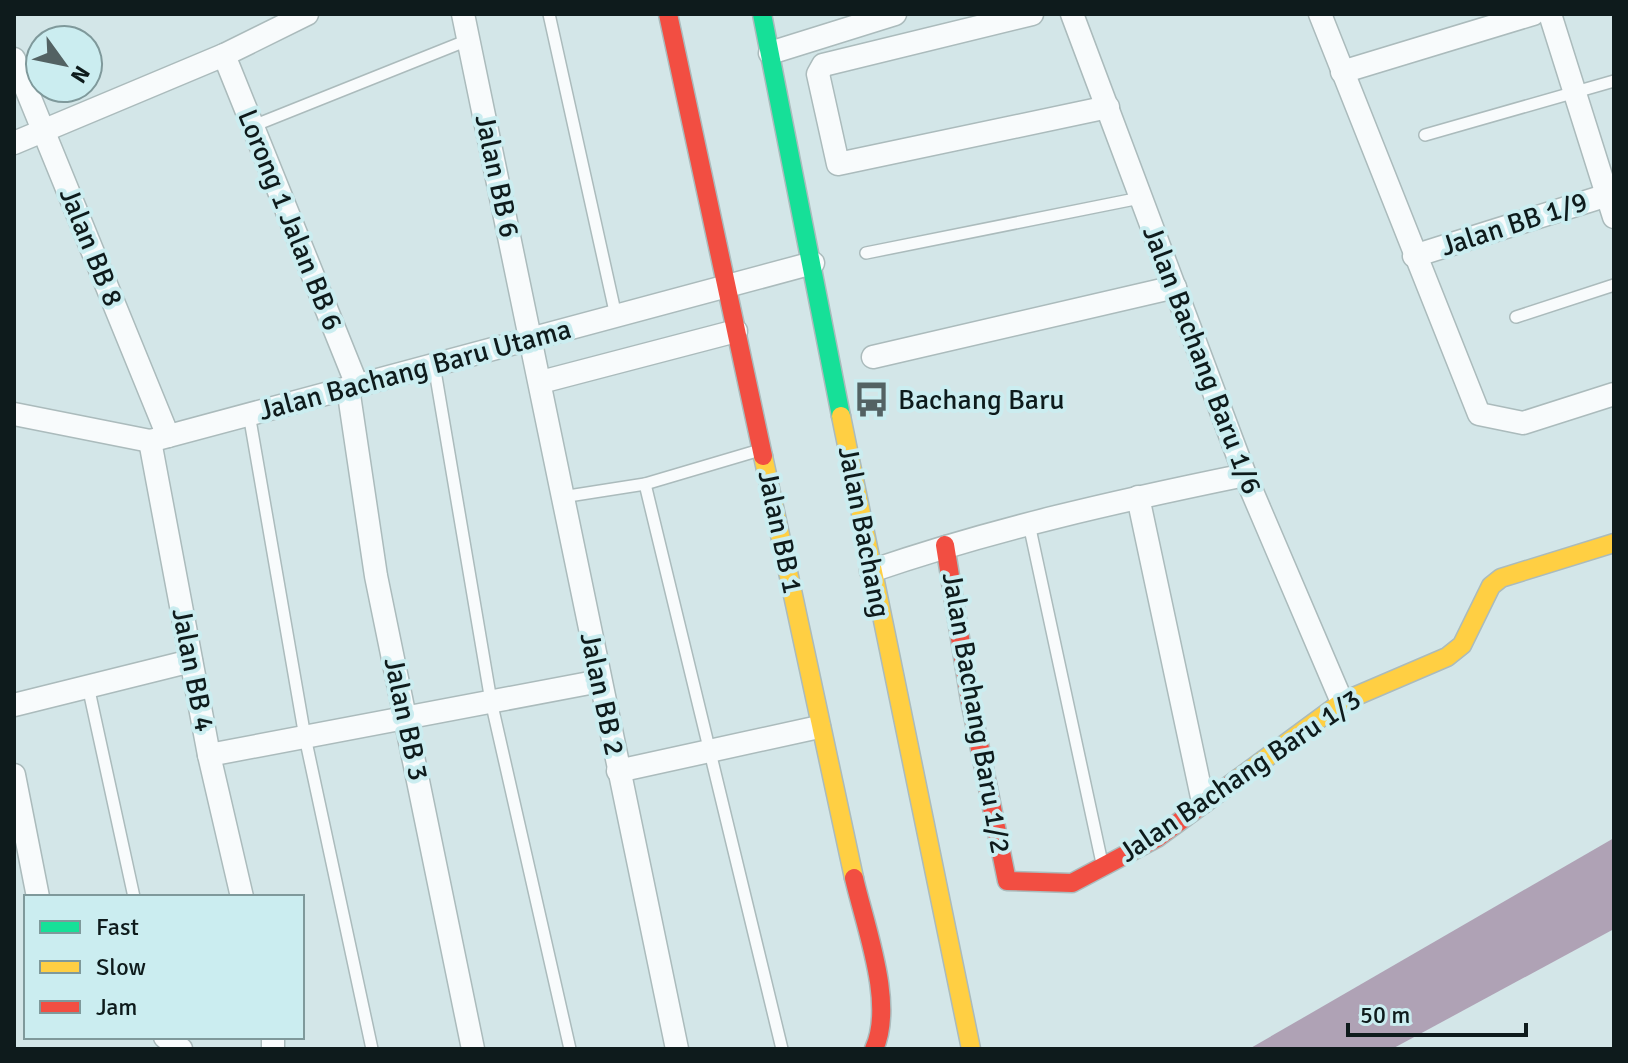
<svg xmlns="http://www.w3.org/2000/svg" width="1628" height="1063" font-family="Signika,sans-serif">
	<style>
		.water { fill: #afa2b5 }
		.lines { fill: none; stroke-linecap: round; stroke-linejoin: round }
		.lane-casing { stroke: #abbbbc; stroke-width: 14 }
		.street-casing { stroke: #abbbbc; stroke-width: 25 }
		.fast-casing { stroke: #abbbbc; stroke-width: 21 }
		.slow-casing { stroke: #abbbbc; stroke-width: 21 }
		.jam-casing { stroke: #abbbbc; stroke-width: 21 }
		.lane { stroke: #f8fbfc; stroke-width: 11 }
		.street { stroke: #f8fbfc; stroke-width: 22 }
		.fast { stroke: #16e098; stroke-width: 18 }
		.slow { stroke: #ffcf43; stroke-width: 18 }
		.jam { stroke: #f24e42; stroke-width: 18 }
		.labels { text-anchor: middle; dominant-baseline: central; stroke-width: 8; stroke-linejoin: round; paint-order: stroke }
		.street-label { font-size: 28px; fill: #0e1b1c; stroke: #cbedf0 }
		.poi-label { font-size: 28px; fill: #0e1b1c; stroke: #cbedf0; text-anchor: start }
	</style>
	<rect width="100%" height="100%" fill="#d3e6e8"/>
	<path class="water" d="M 1614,838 L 1614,929 L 1392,1049 L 1249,1049 Z"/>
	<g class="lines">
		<defs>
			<g id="lane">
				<path d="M 549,14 L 616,316"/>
				<path d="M 253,126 L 468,40"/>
				<path d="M 1425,135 L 1614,81"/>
				<path d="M 866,253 L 1140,198"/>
				<path d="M 1516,317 L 1614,285"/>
				<path d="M 434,365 L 491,701 L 570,1049"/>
				<path d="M 249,414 L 305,737 L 372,1049"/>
				<path d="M 645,484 L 782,1049"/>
				<path d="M 562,497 L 645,484 L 760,450"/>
				<path d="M 1029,524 L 1102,863"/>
				<path d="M 88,686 L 134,897"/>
			</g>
			<g id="street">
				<path d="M 463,14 L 677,1049"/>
				<path d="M 1032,14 L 823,65 L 818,74 L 838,164 L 1108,107"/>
				<path d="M 1072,14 L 1245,475 L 1342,702"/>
				<path d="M 1320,14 L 1479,414 L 1523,423 L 1614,394"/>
				<path d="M 1550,14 L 1614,217"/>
				<path d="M 770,53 L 895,14"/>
				<path d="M 224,55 L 357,385"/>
				<path d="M 14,59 L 168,436"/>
				<path d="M 1342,72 L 1533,14"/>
				<path d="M 14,143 L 224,55 L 307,14"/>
				<path d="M 1414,256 L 1614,193"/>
				<path d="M 873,357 L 1175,287"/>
				<path d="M 541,382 L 736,331"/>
				<path d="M 348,388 L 376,576 L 473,1049"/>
				<path d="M 14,414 L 150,441 L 813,263"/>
				<path d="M 150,441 L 209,755 L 242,897"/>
				<path d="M 1138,497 L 1203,802"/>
				<path d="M 871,571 C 993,529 1118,501 1245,475"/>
				<path d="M 14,705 L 191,661"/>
				<path d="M 209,755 L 600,681"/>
				<path d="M 618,771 L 819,727"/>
				<path d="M 14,775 L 38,897"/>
				<path d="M 165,1037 L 181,1049"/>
				<path d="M 273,1037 L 273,1049"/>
			</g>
			<path id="fast" d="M 762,14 L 841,416"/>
			<g id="slow">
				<path d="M 841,416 L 971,1049"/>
				<path d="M 763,456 L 854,878"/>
				<path d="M 1239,778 L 1342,702 L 1447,657 L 1462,645 L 1491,586 L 1501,578 L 1614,543"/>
			</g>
			<g id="jam">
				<path d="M 668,14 L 763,456"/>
				<path d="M 945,545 L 970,700 L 1007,881 L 1072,883 L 1157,838 L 1239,778"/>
				<path d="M 854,878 C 865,926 895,1004 874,1049"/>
			</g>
		</defs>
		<use href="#lane" class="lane-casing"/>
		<use href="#street" class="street-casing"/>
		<use href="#fast" class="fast-casing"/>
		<use href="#slow" class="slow-casing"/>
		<use href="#jam" class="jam-casing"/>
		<use href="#lane" class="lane"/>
		<use href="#street" class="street"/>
		<use href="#fast" class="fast"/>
		<use href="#slow" class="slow"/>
		<use href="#jam" class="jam"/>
	</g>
	<defs>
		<symbol id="bus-bare" viewBox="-9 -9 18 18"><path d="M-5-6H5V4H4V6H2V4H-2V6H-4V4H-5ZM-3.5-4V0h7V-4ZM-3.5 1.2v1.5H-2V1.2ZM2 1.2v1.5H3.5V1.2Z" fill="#536263" stroke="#cbedf0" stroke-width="2.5" paint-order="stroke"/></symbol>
	</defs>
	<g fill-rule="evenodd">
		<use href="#bus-bare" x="846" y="374" width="51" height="51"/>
	</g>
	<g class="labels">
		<g class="street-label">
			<text transform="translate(497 176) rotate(78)">Jalan BB 6</text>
			<text transform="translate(290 220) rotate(68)">Lorong 1 Jalan BB 6</text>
			<text transform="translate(1514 224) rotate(-18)">Jalan BB 1/9</text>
			<text transform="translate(91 247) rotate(68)">Jalan BB 8</text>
			<text transform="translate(1202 360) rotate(69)">Jalan Bachang Baru 1/6</text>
			<text transform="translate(415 370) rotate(-15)">Jalan Bachang Baru Utama</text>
			<text transform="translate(780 532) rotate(78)">Jalan BB 1</text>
			<text transform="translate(864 532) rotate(79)">Jalan Bachang</text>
			<text transform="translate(193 670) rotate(79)">Jalan BB 4</text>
			<text transform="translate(602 694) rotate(78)">Jalan BB 2</text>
			<text transform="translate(976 713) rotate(80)">Jalan Bachang Baru 1/2</text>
			<text transform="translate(406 719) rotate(78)">Jalan BB 3</text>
			<text transform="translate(1240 776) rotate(-34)">Jalan Bachang Baru 1/3</text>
		</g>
		<g class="poi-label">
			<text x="898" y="400">Bachang Baru</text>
		</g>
	</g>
	<rect width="1628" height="1063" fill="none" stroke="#0e1b1c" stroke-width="32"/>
	<rect x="24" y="895" width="280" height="144" fill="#cbedf0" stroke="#7f999b" stroke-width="2"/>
	<rect x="40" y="921" width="40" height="12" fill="#16e098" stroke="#7f999b" stroke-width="2"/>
	<text x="96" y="935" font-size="24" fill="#0e1b1c">Fast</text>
	<rect x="40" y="961" width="40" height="12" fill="#ffcf43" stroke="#7f999b" stroke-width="2"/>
	<text x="96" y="975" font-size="24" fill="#0e1b1c">Slow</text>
	<rect x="40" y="1001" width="40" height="12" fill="#f24e42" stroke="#7f999b" stroke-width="2"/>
	<text x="96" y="1015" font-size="24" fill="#0e1b1c">Jam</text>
	<g transform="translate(64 64) rotate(123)"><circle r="38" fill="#cbedf0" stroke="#7f999b" stroke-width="2"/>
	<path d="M0-6L14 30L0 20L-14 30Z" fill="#536263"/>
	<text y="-12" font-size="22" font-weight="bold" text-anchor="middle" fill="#0e1b1c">N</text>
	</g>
	<path d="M1348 1023v12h178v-12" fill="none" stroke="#0e1b1c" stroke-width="4"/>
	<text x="1360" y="1023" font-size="24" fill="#0e1b1c" stroke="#cbedf0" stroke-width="6" paint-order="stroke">50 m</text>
</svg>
